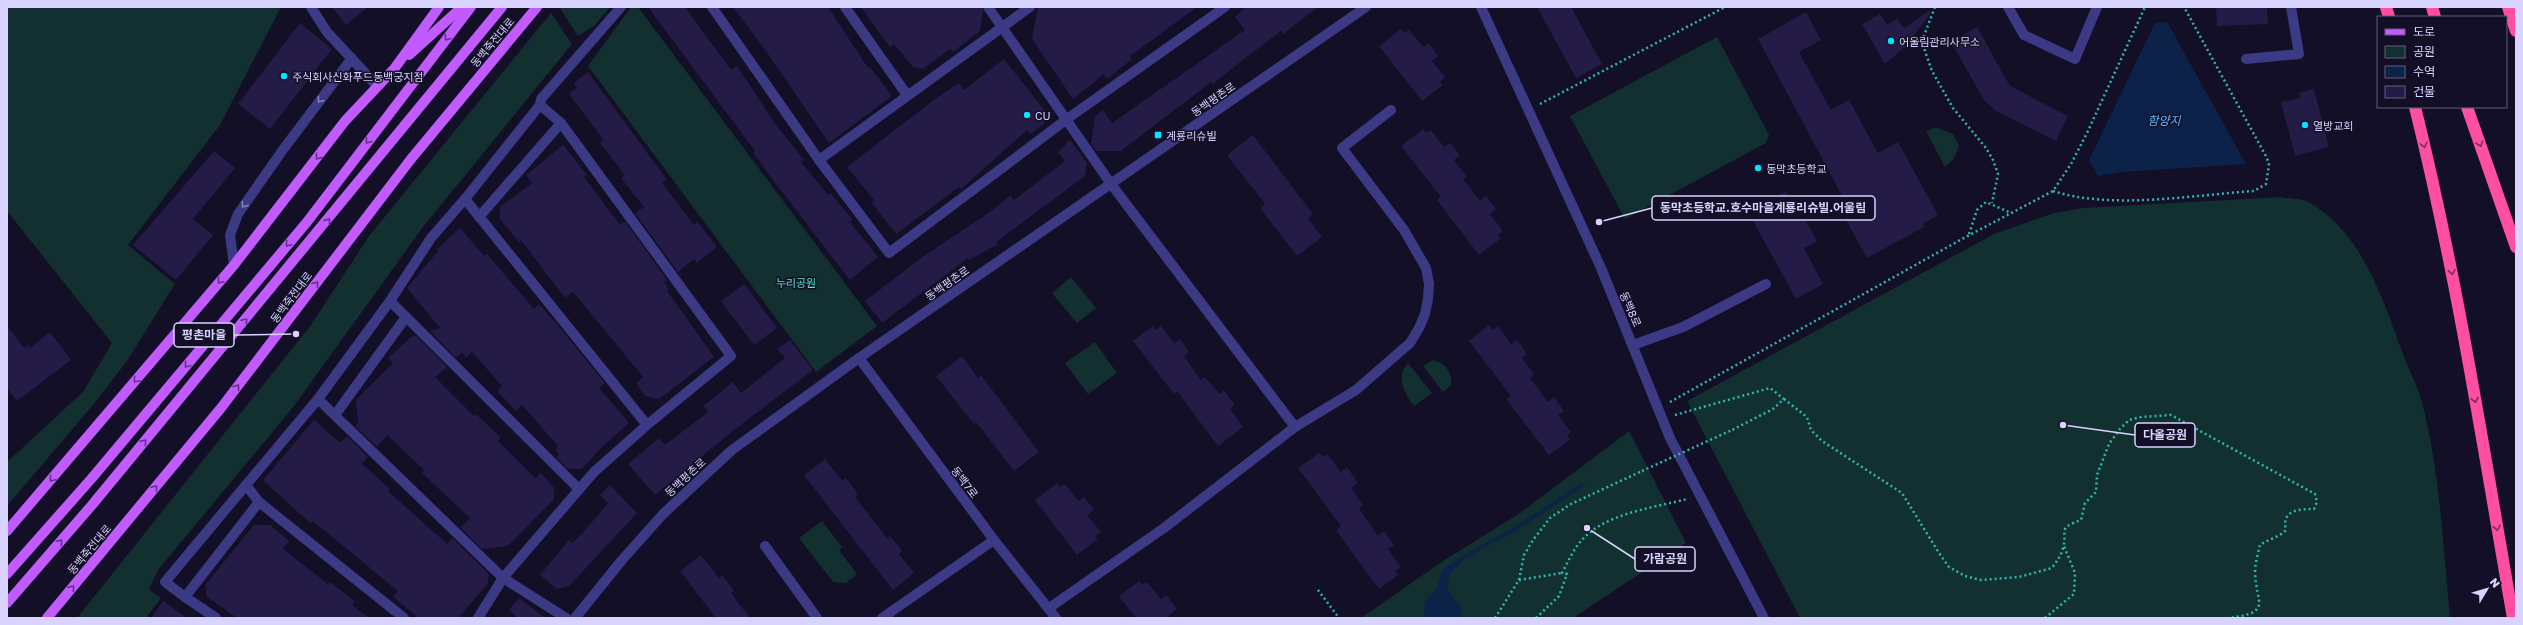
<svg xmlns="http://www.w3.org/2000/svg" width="2523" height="625" font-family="'Golos Text','Noto Sans KR',sans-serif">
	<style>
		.green { fill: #12302f }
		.water { fill: #0c2248 }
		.building { fill: #241b47 }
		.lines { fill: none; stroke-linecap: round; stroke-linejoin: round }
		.path { stroke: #2fb8b0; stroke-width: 2.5; stroke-dasharray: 2 3; stroke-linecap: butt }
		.minor { stroke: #3d3a85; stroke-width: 10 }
		.major { stroke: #c25bff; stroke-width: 10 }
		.highway { stroke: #ff4fa3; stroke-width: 12 }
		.path-bridge { stroke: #2fb8b0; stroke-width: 2.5; stroke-dasharray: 2 3; stroke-linecap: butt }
		.oneway { stroke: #623188 }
		.oneway2 { stroke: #837fbc }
		.oneway3 { stroke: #7d2c5e }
		.poi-dot { fill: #00e5ff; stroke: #130f26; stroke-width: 1.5 }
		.labels { text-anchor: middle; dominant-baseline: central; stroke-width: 3; stroke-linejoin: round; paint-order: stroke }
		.poi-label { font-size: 11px; fill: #d9d4ff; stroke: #130f26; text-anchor: start }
		.street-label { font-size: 11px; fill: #d9d4ff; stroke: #130f26 }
		.park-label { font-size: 11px; fill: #5fe0c0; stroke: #130f26 }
		.water-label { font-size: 12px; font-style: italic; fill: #62b6ff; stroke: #130f26 }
		.leader { fill: none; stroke: #d9d4ff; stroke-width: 1.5 }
		.callout-dot { fill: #d9d4ff; stroke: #130f26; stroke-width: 1.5 }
		.callout { fill: #130f26; stroke: #d9d4ff; stroke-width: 1.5 }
		.callout-label { font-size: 12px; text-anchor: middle; font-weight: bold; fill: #d9d4ff }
	</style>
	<rect width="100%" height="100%" fill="#130f26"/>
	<g class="green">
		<path d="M 7,7 L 281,7 L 220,125 L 128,245 L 175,284 L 127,361 L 93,405 L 7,506 L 7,462 L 83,392 L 112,343 L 7,211 Z"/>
		<path d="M 559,7 L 610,7 L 594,26 L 578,36 Z"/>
		<path d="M 631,7 L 638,7 L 877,326 L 816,372 L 588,66 Z"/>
		<path d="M 551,13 L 572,44 L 423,227 L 294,406 L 158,570 L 149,589 L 161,598 L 146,618 L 77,618 L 311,325 L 369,236 Z"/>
		<path d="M 1717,37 L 1769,135 L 1766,143 L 1625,219 L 1570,116 Z"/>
		<path d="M 1936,127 L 1953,134 L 1959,146 L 1953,160 L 1945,167 L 1926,131 Z"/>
		<path d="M 2281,197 C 2289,199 2303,198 2310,203 C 2364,234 2384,303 2404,357 C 2410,372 2418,387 2422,402 C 2440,470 2443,548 2450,618 L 1800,618 L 1687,401 L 1994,234 L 2054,213 L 2083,208 Z"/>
		<path d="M 1071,277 L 1096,308 L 1077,323 L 1052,293 Z"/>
		<path d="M 1095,342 L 1117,373 L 1088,394 L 1065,363 Z"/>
		<path d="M 1433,360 C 1444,362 1453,373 1451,385 L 1443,392 L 1423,366 Z"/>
		<path d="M 1408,363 L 1432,393 L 1414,406 C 1404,393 1395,377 1408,363 Z"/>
		<path d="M 1629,431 L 1686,543 L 1573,618 L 1361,618 L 1443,561 L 1520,513 Z"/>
		<path d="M 822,521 L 842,547 L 839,550 L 857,574 L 846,583 L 833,582 L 799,538 Z"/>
	</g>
	<g class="water">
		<path d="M 2167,22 L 2246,164 L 2123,172 L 2098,176 L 2089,160 L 2155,23 Z"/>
		<path d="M 1581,483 L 1585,484 L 1581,488 L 1512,533 L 1465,558 L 1450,573 L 1447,589 L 1461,608 L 1462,618 L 1427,618 L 1424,612 L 1425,601 L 1436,590 L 1442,570 L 1467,553 L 1508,531 Z"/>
	</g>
	<g class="building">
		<path d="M 332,7 L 368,7 L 346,25 Z"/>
		<path d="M 648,7 L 685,7 L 731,70 L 737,66 L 776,125 L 804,160 L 801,162 L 828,195 L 830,193 L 853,220 L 850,222 L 878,257 L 850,280 L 776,184 L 753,153 L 755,151 Z"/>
		<path d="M 733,7 L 828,7 L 868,68 L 870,67 L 892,96 L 829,143 L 766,51 Z"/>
		<path d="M 861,7 L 982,7 L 983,11 L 980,31 L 953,52 L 950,49 L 923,69 L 913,67 L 894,44 L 890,47 Z"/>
		<path d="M 1038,7 L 1197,7 L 1130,56 L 1132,59 L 1107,79 L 1104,74 L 1073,99 L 1032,39 Z"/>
		<path d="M 1246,7 L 1318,7 L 1283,34 L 1281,31 L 1239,63 L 1213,84 L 1211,82 L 1121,151 L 1096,151 L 1091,144 L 1095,116 L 1103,110 L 1112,123 L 1245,30 L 1235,17 Z"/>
		<path d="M 1537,7 L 1571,7 L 1602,64 L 1576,78 Z"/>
		<path d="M 2216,7 L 2267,7 L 2268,24 L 2217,26 Z"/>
		<path d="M 1929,11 L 1931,13 L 1905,47 L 1885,64 L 1862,24 L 1880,14 L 1887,25 L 1897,19 L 1904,28 Z"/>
		<path d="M 1806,12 L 1821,40 L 1799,52 L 1831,110 L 1849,100 L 1878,153 L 1898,142 L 1938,215 L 1923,224 L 1924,227 L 1867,258 L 1846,220 L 1853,216 L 1758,39 Z"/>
		<path d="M 300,23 L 332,49 L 270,129 L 238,104 Z"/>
		<path d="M 1977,27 L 2010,86 L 2068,116 L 2056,141 L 1996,111 L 1984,100 L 1951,42 Z"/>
		<path d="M 1401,29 L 1405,33 L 1409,30 L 1423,47 L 1429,43 L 1438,56 L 1432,61 L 1445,77 L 1440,82 L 1443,85 L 1422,101 L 1379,46 Z"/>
		<path d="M 1004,59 L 1046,112 L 1044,124 L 1030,134 L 1027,130 L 961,189 L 959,187 L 896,234 L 871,202 L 874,200 L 847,167 L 935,99 L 959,83 L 964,90 Z"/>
		<path d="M 588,72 L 667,180 L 662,183 L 694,225 L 698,222 L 717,247 L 697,263 L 694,259 L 678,272 L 635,213 L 644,207 L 621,178 L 625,175 L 600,143 L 603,140 L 600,135 L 569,94 L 577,88 L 574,83 Z"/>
		<path d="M 2314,89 L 2329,147 L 2295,156 L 2281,102 L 2300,98 L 2299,93 Z"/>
		<path d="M 1423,129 L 1426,133 L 1431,130 L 1444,147 L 1450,143 L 1460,155 L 1454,160 L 1467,177 L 1463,179 L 1480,201 L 1486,196 L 1496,209 L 1490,214 L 1503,231 L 1498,235 L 1500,239 L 1479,255 L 1437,200 L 1441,197 L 1401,146 Z"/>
		<path d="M 1253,135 L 1313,214 L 1308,218 L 1322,237 L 1297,256 L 1260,208 L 1265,204 L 1227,155 Z"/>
		<path d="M 1070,140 L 1087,163 L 1085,176 L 996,242 L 998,244 L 969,260 L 968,258 L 882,323 L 865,301 L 924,256 L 990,212 L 1010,196 L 1014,200 L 1065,161 L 1058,152 Z"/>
		<path d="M 563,145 L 587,175 L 584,177 L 620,225 L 625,221 L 667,280 L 664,282 L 669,289 L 667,291 L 714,357 L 659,399 L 645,396 L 636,383 L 643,377 L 612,339 L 573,292 L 565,298 L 521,240 L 519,242 L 500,219 L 500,207 L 532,183 L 526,175 Z"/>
		<path d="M 214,151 L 235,168 L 193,219 L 213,235 L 176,280 L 133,245 Z"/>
		<path d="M 1786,191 L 1790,198 L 1792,197 L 1817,241 L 1804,248 L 1823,284 L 1796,299 L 1753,221 L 1770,211 L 1765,202 Z"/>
		<path d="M 460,228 L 484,256 L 487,254 L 534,309 L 539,304 L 556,323 L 605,383 L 599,388 L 629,423 L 601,448 L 582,469 L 568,469 L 556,457 L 559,455 L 555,450 L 558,446 L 522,405 L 516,411 L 497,391 L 502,386 L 472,352 L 466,358 L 462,352 L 456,358 L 430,331 L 440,328 L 407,288 L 438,251 L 437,249 Z"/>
		<path d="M 744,284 L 777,328 L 754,345 L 721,301 Z"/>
		<path d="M 1489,325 L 1493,330 L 1498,326 L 1511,344 L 1517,340 L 1527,354 L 1522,358 L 1534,374 L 1530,378 L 1548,402 L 1554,397 L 1564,411 L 1558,415 L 1571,432 L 1567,436 L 1570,440 L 1549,455 L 1506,399 L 1511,396 L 1469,341 Z"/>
		<path d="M 7,326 L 24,348 L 28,345 L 30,348 L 50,332 L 71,360 L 17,401 L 7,388 Z"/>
		<path d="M 1153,326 L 1156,330 L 1161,326 L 1174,343 L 1180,339 L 1189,352 L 1184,356 L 1201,380 L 1205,377 L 1219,394 L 1224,390 L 1235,405 L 1230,409 L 1243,427 L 1218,446 L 1177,391 L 1174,394 L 1133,341 Z"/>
		<path d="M 416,336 L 447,367 L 435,377 L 474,416 L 476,414 L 501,438 L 498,441 L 535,478 L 541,473 L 554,488 L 554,499 L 508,546 L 482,549 L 461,528 L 470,518 L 422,473 L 424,470 L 387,435 L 377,447 L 355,426 L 358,423 L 356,400 L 393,363 L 388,358 L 411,337 Z"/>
		<path d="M 790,340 L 813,370 L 734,430 L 655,495 L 628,464 L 659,438 L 665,445 L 708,412 L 703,406 L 733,382 L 741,393 L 785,358 L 777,349 Z"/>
		<path d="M 962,356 L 978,378 L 981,375 L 1039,452 L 1014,471 L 976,422 L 974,424 L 936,376 Z"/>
		<path d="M 314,420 L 340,443 L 347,436 L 368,457 L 362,464 L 390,489 L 388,491 L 447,544 L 452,538 L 489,574 L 488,583 L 458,618 L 419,618 L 393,597 L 398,591 L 313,521 L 311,524 L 263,480 Z"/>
		<path d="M 1319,453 L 1323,457 L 1327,454 L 1341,472 L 1347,467 L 1358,483 L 1351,488 L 1363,505 L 1359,509 L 1378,536 L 1384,531 L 1394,545 L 1388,549 L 1401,567 L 1395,571 L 1398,575 L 1379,589 L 1336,530 L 1341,526 L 1298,468 Z"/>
		<path d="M 825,459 L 842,481 L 846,478 L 855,490 L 858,495 L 855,497 L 887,538 L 890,536 L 900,548 L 902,552 L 899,554 L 914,573 L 893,590 L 804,475 Z"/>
		<path d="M 1057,483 L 1060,487 L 1065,484 L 1078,501 L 1084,497 L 1094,510 L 1087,515 L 1101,532 L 1095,536 L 1098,539 L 1077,555 L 1035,500 Z"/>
		<path d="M 610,485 L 637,513 L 569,586 L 557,589 L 540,575 L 569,540 L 573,543 L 602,511 L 608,503 L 600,495 Z"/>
		<path d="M 254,525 L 270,525 L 289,541 L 283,549 L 328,584 L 330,582 L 355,601 L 352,605 L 369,618 L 237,618 L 206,596 L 206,584 Z"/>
		<path d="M 701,555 L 719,578 L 722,575 L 734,591 L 731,593 L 750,618 L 716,618 L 680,571 Z"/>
		<path d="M 1139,581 L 1142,585 L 1147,582 L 1161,599 L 1166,595 L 1177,609 L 1165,618 L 1136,618 L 1119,596 Z"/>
		<path d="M 519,598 L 545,618 L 518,618 L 509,610 Z"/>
		<path d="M 163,601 L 187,618 L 151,618 Z"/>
	</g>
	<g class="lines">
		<g class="path">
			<path d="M 1935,7 L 1922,41 L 1926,54 L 1932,71 L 1953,108 L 1986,148 L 1993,160 L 1998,174 L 1992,203"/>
			<path d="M 1540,104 L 1725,7"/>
			<path d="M 2053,191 C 2111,210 2193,195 2254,191 L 2266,184 L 2269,165 L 2267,158 L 2184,7"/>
			<path d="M 1969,234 L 1977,210 L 1986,202 L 2011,213"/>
			<path d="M 1784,399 L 1807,417 L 1811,430 L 1822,441 L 1902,493 L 1939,553 L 1949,567 L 1965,576 L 1981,580 L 2019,577 L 2052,568 C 2057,561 2061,556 2063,548 C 2068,530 2056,529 2081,520 L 2085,503 L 2096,492 L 2097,475 L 2109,444 L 2119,430 L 2129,420 L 2141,417 L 2171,415 L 2315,494 L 2317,502 L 2314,509 C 2299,509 2281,510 2286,530 C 2280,537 2268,539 2260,545 C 2258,553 2255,564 2255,572 C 2256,604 2273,612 2229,618"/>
			<path d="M 1670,402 L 1962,239 L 2053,191 L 2071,164 L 2087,133 L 2145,7"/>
			<path d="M 1675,415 L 1770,388 L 1784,399 L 1773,409 L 1732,430"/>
			<path d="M 1519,580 L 1562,573"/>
			<path d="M 1318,590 L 1339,618"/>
			<path d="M 1495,618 L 1519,580 L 1524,555 L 1533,540 L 1550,518 L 1571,504 L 1642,471"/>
			<path d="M 1536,618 L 1559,596 L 1567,574 L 1562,573 C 1568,562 1573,550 1581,541 C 1605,513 1653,508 1687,499"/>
			<path d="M 2045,618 L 2074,594 L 2075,573 L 2064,546"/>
		</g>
		<g class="minor">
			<path d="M 311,7 L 327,32 L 377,86"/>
			<path d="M 712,7 L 819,160 L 889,253 L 1067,119 L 1225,7"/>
			<path d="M 845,7 L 907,95"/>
			<path d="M 988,7 L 1111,184 L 1295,427"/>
			<path d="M 1481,7 L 1601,268 L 1670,438 L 1764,618"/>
			<path d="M 2008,7 L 2024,35 L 2075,59 L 2097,7"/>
			<path d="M 2246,59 L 2299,54 L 2291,7"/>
			<path d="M 540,105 L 541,99 L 621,7"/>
			<path d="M 819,160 L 1030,7"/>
			<path d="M 479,217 L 561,123"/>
			<path d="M 234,265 L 230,235 L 238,214 L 282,151 L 352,58"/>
			<path d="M 390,301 L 431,238 L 465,199"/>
			<path d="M 1633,345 L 1683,327 L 1766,284"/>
			<path d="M 859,358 L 994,540 L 1056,618"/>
			<path d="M 335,415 L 406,317"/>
			<path d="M 259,502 L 246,485 L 318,399"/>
			<path d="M 765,546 L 817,618"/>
			<path d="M 185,597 L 165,582 L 246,485"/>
			<path d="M 1049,608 L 1164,528 L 1295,427 L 1356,390 L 1410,343 L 1419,328 L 1425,314 L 1428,299 L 1429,284 L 1426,268 L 1404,230 L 1342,148 L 1391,110"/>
			<path d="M 216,618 L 185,597 L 259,502 L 404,618"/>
			<path d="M 478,618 L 503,578 L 594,472 L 647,425 L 731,356 L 561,123 L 540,105 L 465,199 L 647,425"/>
			<path d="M 566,618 L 503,578 L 318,399 L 390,301 L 579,489"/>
			<path d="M 575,618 L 622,560 L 663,514 L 732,450 L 859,358 L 1366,7"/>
			<path d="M 882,618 L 994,540"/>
		</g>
		<g class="major">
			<path d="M 409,55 L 462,7"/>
			<path d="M 7,531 L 234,265 L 345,121 L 394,69 L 439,7"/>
			<path d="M 7,574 L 92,478 L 307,222 L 471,7"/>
			<path d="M 7,603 L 92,505 L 502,7"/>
			<path d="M 47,618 L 221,408 L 411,159 L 537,7"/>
		</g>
		<g class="highway">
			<path d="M 2386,7 L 2389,17"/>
			<path d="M 2432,7 L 2435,17"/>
			<path d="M 2508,7 L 2516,31"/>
			<path d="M 2415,107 C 2457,276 2483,447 2513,618"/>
			<path d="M 2467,107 L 2516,247"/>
		</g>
		<path class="path-bridge" d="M 1642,471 L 1732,430"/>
	</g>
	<defs><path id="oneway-chevron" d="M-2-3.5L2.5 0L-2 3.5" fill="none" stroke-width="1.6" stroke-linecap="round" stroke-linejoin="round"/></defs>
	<g class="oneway">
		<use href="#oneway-chevron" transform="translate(447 38) rotate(127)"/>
		<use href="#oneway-chevron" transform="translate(368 141) rotate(127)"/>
		<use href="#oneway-chevron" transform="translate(318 157) rotate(128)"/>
		<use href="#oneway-chevron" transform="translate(328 221) rotate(-51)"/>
		<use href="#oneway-chevron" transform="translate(288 244) rotate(130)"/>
		<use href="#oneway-chevron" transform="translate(220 281) rotate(130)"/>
		<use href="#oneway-chevron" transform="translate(316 284) rotate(-53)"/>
		<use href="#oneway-chevron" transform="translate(245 321) rotate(-50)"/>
		<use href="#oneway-chevron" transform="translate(187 365) rotate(130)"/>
		<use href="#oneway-chevron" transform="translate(136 380) rotate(130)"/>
		<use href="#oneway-chevron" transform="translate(237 387) rotate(-53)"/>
		<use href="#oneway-chevron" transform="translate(144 442) rotate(-50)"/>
		<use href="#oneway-chevron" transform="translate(52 479) rotate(130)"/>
		<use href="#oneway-chevron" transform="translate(155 488) rotate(-50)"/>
		<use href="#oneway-chevron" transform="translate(60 542) rotate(-49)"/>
		<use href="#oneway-chevron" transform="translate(72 588) rotate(-50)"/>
	</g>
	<g class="oneway2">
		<use href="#oneway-chevron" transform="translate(320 100) rotate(127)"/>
		<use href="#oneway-chevron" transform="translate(244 205) rotate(126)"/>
	</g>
	<g class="oneway3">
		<use href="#oneway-chevron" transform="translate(2480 144) rotate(71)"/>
		<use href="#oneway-chevron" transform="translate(2424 145) rotate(76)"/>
		<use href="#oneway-chevron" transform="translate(2452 272) rotate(79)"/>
		<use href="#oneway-chevron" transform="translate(2475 400) rotate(80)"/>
		<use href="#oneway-chevron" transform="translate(2497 528) rotate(80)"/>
	</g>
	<g class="poi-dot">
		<circle cx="1891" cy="41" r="4"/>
		<circle cx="284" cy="76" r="4"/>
		<circle cx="1027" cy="115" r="4"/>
		<circle cx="2305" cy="125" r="4"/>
		<rect x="1154" y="131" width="8" height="8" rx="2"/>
		<circle cx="1758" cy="168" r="4"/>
	</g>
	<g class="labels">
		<g class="poi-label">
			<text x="1899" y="41">어울림관리사무소</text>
			<text x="292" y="76">주식회사신화푸드동백궁지점</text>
			<text x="1035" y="115">CU</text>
			<text x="2313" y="125">열방교회</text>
			<text x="1166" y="135">계룡리슈빌</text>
			<text x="1766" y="168">동막초등학교</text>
		</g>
		<g class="street-label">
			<text transform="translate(492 42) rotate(-50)">동백죽전대로</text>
			<text transform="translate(1213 99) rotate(-35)">동백평촌로</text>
			<text transform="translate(947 283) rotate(-35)">동백평촌로</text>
			<text transform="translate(291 297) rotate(-53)">동백죽전대로</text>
			<text transform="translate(1631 309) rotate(67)">동백8로</text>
			<text transform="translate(685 477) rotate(-43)">동백평촌로</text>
			<text transform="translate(965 482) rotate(53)">동백7로</text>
			<text transform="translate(89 549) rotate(-50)">동백죽전대로</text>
		</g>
		<g class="park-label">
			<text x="796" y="282">누리공원</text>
		</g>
		<g class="water-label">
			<text x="2164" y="120">함양지</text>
		</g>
	</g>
	<path class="leader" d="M1599 222L1652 208M296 334L234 335M2063 425L2135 435M1587 528L1635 559"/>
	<g class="callout-dot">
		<circle cx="1599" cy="222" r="4"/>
		<circle cx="296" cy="334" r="4"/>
		<circle cx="2063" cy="425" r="4"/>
		<circle cx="1587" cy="528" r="4"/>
	</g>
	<g class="callout">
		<rect x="1652" y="196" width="223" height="24" rx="4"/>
		<rect x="174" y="323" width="60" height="24" rx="4"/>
		<rect x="2135" y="423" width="60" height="24" rx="4"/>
		<rect x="1635" y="547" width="60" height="24" rx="4"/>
	</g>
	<g class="callout-label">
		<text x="1763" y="212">동막초등학교.호수마을계룡리슈빌.어울림</text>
		<text x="204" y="339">평촌마을</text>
		<text x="2165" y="439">다올공원</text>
		<text x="1665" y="563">가람공원</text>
	</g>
	<rect width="2523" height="625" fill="none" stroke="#d9d4ff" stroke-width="16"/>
	<rect x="2377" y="16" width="130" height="92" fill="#130f26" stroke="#625e7d"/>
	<rect x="2385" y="29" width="20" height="6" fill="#c25bff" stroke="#625e7d"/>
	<text x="2413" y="36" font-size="12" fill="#d9d4ff">도로</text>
	<rect x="2385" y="46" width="20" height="12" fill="#12302f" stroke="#625e7d"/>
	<text x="2413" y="56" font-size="12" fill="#d9d4ff">공원</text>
	<rect x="2385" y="66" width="20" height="12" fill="#0c2248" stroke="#625e7d"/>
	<text x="2413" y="76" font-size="12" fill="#d9d4ff">수역</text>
	<rect x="2385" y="86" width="20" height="12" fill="#241b47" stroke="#625e7d"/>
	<text x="2413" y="96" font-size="12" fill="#d9d4ff">건물</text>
	<g transform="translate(2487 589) rotate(52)" stroke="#130f26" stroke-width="3" paint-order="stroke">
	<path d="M0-3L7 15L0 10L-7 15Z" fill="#d9d4ff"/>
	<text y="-6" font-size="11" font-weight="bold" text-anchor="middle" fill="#d9d4ff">N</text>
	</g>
</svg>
